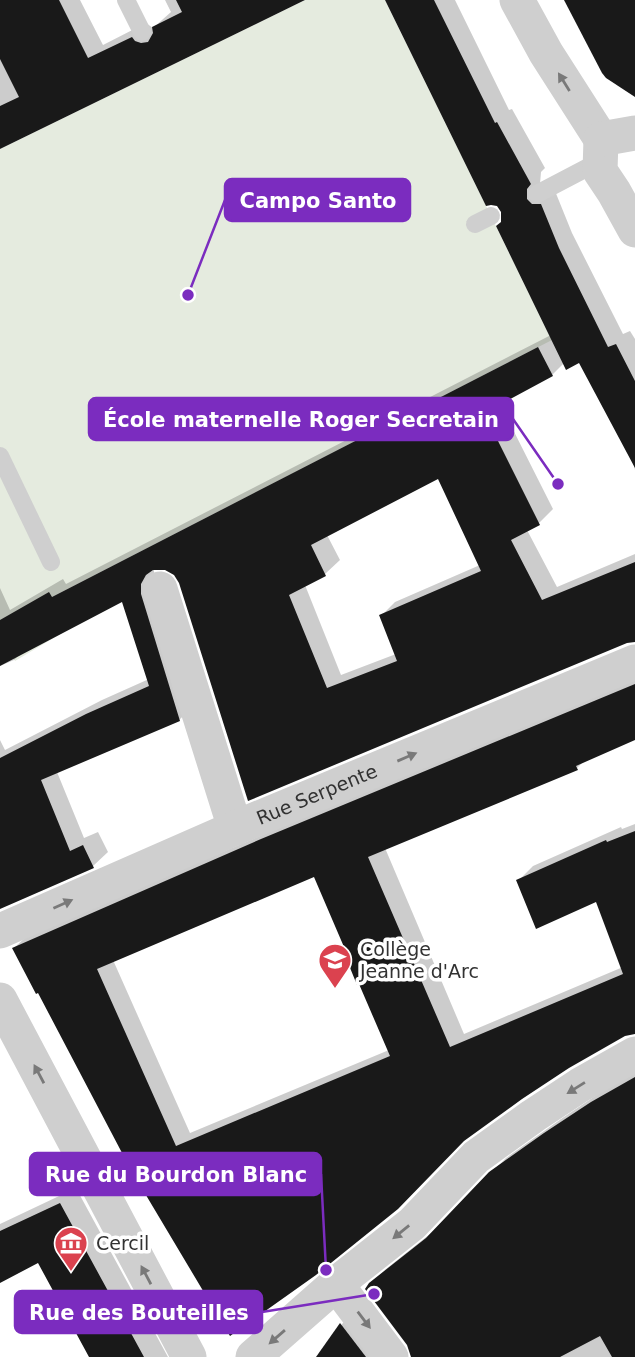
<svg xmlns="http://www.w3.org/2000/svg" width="635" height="1357" font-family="'DejaVu Sans',sans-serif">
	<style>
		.green { fill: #e5ebdf }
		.shadow { fill: #0003; fill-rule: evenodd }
		.building { fill: #191919; fill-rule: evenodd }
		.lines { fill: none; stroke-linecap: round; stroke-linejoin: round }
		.service { stroke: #cfcfcf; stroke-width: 18 }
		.minor { stroke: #cfcfcf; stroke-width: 35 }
		.oneway { fill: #797979 }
		.labels { text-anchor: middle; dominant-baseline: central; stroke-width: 7; stroke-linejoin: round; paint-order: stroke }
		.street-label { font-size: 19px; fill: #323232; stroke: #fff }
		.poi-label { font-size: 19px; fill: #323232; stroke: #fff; text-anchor: start }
		.leader { fill: none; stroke: #7b2cbf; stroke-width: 2.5 }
		.callout-dot { fill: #7b2cbf; stroke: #fff; stroke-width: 2.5 }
		.callout { fill: #7b2cbf; stroke: #7b2cbf; stroke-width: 2.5 }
		.callout-label { font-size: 21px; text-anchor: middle; font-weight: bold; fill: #fff }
	</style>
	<rect width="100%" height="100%" fill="#fff"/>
	<path class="green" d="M 305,0 L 385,0 L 552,340 L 52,597 L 62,633 L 15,661 L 0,631 L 0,149 Z"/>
	<g class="shadow">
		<path d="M 0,0 L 80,0 L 103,45 L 146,23 L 153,28 L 171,12 L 165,0 L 300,0 L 0,147 Z"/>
		<path d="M 387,0 L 455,0 L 509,110 L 512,109 L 545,168 L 541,172 L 540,184 L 555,191 L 572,233 L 623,334 L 630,331 L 635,339 L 635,470 L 632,458 L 579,361 L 564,363 L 552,375 L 499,402 L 553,509 L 539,523 L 527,530 L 557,587 L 635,554 L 635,641 L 627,642 L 249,798 L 181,582 L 175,573 L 165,568 L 154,568 L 154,579 L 194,706 L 179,720 L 57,772 L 84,838 L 98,832 L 108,852 L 93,866 L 0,907 L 0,740 L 5,750 L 102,700 L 149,679 L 123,599 L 20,654 L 14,660 L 0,666 L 0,588 L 10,610 L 63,579 L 66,584 L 551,335 L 503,222 L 503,211 ZM 439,477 L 480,565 L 395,602 L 381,616 L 396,654 L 341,675 L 305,585 L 325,574 L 340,560 L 327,535 Z"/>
		<path d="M 635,677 L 635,739 L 585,760 L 577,768 L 385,848 L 464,1034 L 623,967 L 597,899 L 518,881 L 533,866 L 621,827 L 622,829 L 635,824 L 635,1032 L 625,1035 L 569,1066 L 463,1140 L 231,1334 L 14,948 L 29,934 ZM 315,875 L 389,1050 L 190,1133 L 113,960 Z"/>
		<path d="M 635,1072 L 635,1357 L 412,1357 L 409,1345 L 371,1284 L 386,1269 L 440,1226 L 506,1158 L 561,1119 L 607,1088 Z"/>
		<path d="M 76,1188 L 168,1357 L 91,1357 L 39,1261 L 0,1281 L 0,1224 Z"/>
		<path d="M 356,1311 L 392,1357 L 319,1357 L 342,1324 Z"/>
	</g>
	<g class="building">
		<path d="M 0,0 L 59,0 L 88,58 L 132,37 L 135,41 L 141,43 L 148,42 L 153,33 L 152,27 L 182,12 L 176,0 L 305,0 L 0,149 L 0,106 L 19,97 L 0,59 Z"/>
		<path d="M 385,0 L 434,0 L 495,123 L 497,122 L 531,184 L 527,189 L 527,199 L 532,204 L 541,204 L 559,248 L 608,347 L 616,344 L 635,381 L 635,468 L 579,363 L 566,370 L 496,226 L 501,222 L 501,212 L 497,206 L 491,205 L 486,206 Z"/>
		<path d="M 564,0 L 635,0 L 635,97 L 606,78 L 602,73 Z"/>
		<path d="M 538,347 L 553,376 L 484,413 L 540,525 L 511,540 L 542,600 L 635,562 L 635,642 L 627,643 L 248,801 L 179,583 L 174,575 L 165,570 L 153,570 L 146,575 L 141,584 L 141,594 L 180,721 L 41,780 L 70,851 L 83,845 L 94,868 L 0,909 L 0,758 L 86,714 L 149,686 L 122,602 L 0,666 L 0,620 L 49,592 L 52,597 ZM 438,479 L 481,571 L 379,615 L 397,661 L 327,688 L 289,595 L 326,576 L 311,545 Z"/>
		<path d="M 635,684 L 635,740 L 576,766 L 578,770 L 368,857 L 450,1047 L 623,974 L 596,902 L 536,929 L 516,880 L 606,840 L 607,842 L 635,831 L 635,1034 L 625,1036 L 569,1068 L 522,1099 L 464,1141 L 398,1209 L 316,1275 L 230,1336 L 131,1170 L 38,993 L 36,994 L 12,948 L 261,839 ZM 314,877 L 344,947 L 342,948 L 357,985 L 359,984 L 390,1056 L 176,1146 L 97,969 Z"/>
		<path d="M 635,1077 L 635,1357 L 612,1357 L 600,1336 L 560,1357 L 411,1357 L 407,1345 L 365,1289 L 369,1283 L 426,1238 L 489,1172 L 544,1133 L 591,1102 Z"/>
		<path d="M 60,1203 L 144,1357 L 89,1357 L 38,1263 L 0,1283 L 0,1231 Z"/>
		<path d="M 340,1323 L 366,1357 L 316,1357 Z"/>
	</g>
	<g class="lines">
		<g class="service">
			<path d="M 126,0 L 142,32"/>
			<path d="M 537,194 L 600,161"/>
			<path d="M 475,224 L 491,216"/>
			<path d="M 0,456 L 51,562"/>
		</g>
		<g class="minor">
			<path d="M 517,0 L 546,53 L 601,139"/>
			<path d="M 601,139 L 600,171 L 614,192 L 635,230"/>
			<path d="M 601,139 L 635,133"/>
			<path d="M 160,589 L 235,828"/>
			<path id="s1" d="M 0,931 L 235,828 L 635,662"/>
			<path d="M 0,1000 L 189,1357"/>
			<path d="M 336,1284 L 391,1357"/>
			<path d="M 253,1357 L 336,1284 L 412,1224 L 476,1157 L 533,1116 L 580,1085 L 635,1054"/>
		</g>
	</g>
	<defs><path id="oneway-solid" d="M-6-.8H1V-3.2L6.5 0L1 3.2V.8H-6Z" transform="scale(1.75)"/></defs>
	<g class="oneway">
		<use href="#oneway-solid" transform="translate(564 82) rotate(-122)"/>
		<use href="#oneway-solid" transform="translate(407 757) rotate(-23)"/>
		<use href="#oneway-solid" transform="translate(63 904) rotate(-24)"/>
		<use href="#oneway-solid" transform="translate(39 1074) rotate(-118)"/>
		<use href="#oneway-solid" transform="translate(576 1088) rotate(148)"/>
		<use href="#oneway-solid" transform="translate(401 1232) rotate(141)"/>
		<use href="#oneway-solid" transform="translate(146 1275) rotate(-118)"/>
		<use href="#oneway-solid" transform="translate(364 1320) rotate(53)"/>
		<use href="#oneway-solid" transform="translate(277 1337) rotate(139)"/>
	</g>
	<defs>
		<symbol id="school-pin" viewBox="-11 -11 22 30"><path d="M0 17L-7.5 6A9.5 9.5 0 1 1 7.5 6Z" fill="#db424f" stroke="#fff"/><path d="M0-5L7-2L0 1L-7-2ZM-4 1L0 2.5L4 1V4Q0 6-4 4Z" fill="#fff"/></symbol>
		<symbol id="museum-pin" viewBox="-11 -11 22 30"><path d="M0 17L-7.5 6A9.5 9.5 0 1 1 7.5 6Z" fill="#db424f" stroke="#fff"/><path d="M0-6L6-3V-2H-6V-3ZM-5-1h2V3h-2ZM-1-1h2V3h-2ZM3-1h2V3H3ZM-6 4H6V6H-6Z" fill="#fff"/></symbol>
	</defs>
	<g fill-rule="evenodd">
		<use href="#school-pin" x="316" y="941" width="38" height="52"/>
		<use href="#museum-pin" x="52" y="1224" width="38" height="52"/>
	</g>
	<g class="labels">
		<g class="street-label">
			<text stroke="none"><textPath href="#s1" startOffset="345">Rue Serpente</textPath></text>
		</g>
		<g class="poi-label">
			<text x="360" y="949">Collège<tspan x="360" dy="22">Jeanne d'Arc</tspan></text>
			<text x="96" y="1243">Cercil</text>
		</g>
	</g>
	<path class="leader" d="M188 295L225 200M558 484L513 419M326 1270L321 1174M374 1294L262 1312"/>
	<g class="callout-dot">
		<circle cx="188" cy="295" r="7"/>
		<circle cx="558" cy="484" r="7"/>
		<circle cx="326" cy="1270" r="7"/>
		<circle cx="374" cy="1294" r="7"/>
	</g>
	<g class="callout">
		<rect x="225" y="179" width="185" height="42" rx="7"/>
		<rect x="89" y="398" width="424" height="42" rx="7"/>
		<rect x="30" y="1153" width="291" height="42" rx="7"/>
		<rect x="15" y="1291" width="247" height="42" rx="7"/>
	</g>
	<g class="callout-label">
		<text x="318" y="208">Campo Santo</text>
		<text x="301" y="427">École maternelle Roger Secretain</text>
		<text x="176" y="1182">Rue du Bourdon Blanc</text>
		<text x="139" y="1320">Rue des Bouteilles</text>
	</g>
</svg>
